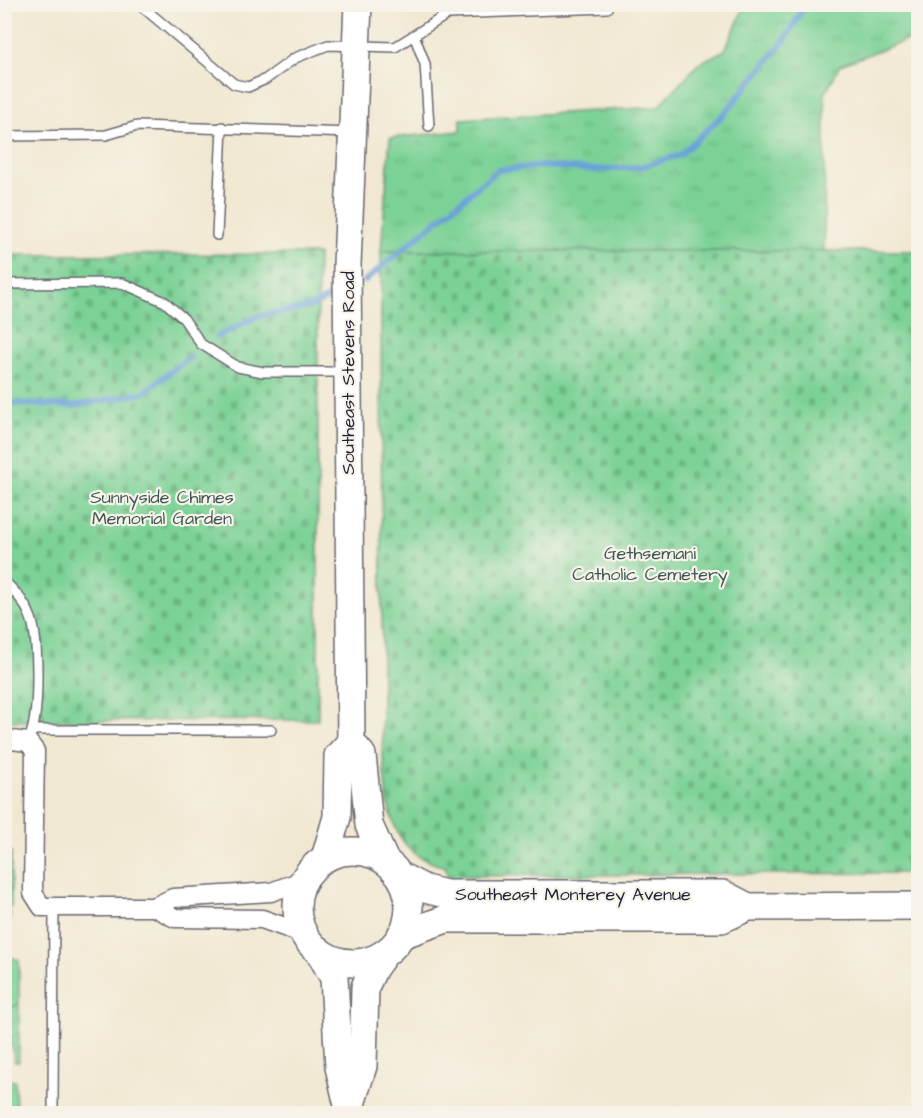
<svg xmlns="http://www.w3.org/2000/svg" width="923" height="1118" font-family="'Architects Daughter',sans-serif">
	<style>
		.grass { fill: url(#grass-tufts); stroke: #4f7a68; stroke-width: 1.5 }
		.cemetery { fill: url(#cemetery-stones); stroke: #4f7a68; stroke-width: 1.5 }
		.garden { fill: url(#garden-furrows); stroke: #4f7a68; stroke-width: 1.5 }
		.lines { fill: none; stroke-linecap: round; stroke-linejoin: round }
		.stream { stroke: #6ba1d8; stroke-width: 6 }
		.lane-casing { stroke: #6a6770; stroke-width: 12 }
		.street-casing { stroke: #6a6770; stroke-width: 21 }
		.secondary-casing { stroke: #6a6770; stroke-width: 30 }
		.lane { stroke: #fff; stroke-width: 9 }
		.street { stroke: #fff; stroke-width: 18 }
		.secondary { stroke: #fff; stroke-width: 27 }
		.labels { text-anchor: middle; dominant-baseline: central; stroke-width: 4.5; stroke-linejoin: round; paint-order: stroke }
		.street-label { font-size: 18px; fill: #22223b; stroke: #f7f3e8 }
		.park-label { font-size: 18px; fill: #3d5756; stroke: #f7f3e8 }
	</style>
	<defs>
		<pattern id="grass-tufts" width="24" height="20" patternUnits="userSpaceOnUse" patternTransform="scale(1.5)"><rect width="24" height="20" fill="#7cd296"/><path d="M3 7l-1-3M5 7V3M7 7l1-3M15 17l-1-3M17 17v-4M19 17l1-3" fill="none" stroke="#6bb482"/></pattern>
		<pattern id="cemetery-stones" width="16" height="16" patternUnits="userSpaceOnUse" patternTransform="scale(1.5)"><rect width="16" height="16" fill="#7cd296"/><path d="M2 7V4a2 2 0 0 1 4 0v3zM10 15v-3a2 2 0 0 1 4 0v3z" fill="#6bb482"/></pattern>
		<pattern id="garden-furrows" width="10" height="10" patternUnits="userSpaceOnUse" patternTransform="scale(1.5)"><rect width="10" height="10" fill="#7cd296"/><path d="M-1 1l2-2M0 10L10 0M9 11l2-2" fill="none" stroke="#6bb482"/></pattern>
	</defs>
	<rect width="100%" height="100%" fill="#f7f3e8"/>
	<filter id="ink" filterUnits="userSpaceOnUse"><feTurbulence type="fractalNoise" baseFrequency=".0167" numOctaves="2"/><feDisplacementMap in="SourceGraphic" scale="12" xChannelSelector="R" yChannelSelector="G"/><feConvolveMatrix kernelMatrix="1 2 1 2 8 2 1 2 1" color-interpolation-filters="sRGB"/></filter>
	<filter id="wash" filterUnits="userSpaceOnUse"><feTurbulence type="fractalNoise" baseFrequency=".008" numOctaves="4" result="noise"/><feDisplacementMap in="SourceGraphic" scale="24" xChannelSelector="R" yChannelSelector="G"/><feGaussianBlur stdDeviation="1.35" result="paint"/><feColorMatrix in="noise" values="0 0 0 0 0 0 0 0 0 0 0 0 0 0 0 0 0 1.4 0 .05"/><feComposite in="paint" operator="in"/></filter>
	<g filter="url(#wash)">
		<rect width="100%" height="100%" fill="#f1e8d1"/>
		<g class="grass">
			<path d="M 745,5 L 918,5 L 918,36 L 840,65 L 825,94 L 824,251 L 381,251 L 390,138 L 461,131 L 461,119 L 658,107 L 699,63 L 725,50 Z"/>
			<path d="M 5,956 L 19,960 L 19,1003 L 5,1013 Z"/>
			<path d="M 5,1080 L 15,1081 L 16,1113 L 5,1113 Z"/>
		</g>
		<g class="cemetery">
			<path d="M 381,251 L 918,251 L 918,873 L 447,876 L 446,867 C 434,864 421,860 412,851 C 381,823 384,764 382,726 Z"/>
			<path d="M 318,254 L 318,720 L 5,721 L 4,255 Z"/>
		</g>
		<g class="garden">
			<path d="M 5,852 L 11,852 L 11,907 L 5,907 L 5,912 L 10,912 L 10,920 L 5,920 Z"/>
			<path d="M 19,1003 L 19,1062 L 15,1062 L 5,1013 Z"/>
		</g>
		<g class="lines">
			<g class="stream">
				<path d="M 365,281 L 498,170 L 543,166 L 594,170 L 640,167 L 680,155 L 725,113 L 784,41 L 806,4"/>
				<path d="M 217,337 L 258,316 L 307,308 L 330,297"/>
				<path d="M 4,403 L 74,406 L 143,393 L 190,357"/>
			</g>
		</g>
	</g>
	<g filter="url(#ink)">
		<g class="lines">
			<defs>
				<g id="lane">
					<path d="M 139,4 L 234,84 L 248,87 L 266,79 L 295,58 L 328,45 L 395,47 L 448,14 L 607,8 L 607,4"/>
					<path d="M 414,35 L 425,64 L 429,126"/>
					<path d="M 4,136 L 106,135 L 137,126 L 351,133"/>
					<path d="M 217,235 L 222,127"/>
					<path d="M 4,284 L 122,283 L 165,302 L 184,319 L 201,344 L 238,367 L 263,372 L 345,372"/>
					<path d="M 7,584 C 18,595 26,604 31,618 C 39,640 39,712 31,734"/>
					<path d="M 33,730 L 271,730"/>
					<path d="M 53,1114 L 54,907"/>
				</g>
				<g id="street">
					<path d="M 4,739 L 28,742 L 35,751 L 33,893 L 42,907 L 154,907 L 173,898 L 271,892 L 304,880"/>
					<path d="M 154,907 L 175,918 L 262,919 L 304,934"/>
				</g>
				<g id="secondary">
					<path d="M 358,4 L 347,265 L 351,742 L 362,755 L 369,825 L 385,861"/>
					<circle cx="353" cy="907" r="56"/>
					<path d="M 325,858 L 337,817 L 338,756 L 351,742"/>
					<path d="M 400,876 L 425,889 L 446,894 L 723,894 L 748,907"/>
					<path d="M 401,935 L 446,919 L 722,919 L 748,907 L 918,906"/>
					<path d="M 319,951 L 334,978 L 339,1067 L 350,1114"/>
					<path d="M 350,1107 L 363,1066 L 365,987 L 374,968 L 385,953"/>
				</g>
			</defs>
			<use href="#lane" class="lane-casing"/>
			<use href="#street" class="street-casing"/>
			<use href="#secondary" class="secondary-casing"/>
			<use href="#lane" class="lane"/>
			<use href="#street" class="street"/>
			<use href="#secondary" class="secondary"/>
		</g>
	</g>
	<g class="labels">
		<g class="street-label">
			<text transform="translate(348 373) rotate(-90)">Southeast Stevens Road</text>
			<text x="573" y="894">Southeast Monterey Avenue</text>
		</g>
		<g class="park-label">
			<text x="162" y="497">Sunnyside Chimes<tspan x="162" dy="21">Memorial Garden</tspan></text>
			<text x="650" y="553">Gethsemani<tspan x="650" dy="21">Catholic Cemetery</tspan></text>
		</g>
	</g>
	<rect width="923" height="1118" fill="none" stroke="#f7f3e8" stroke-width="24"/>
</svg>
